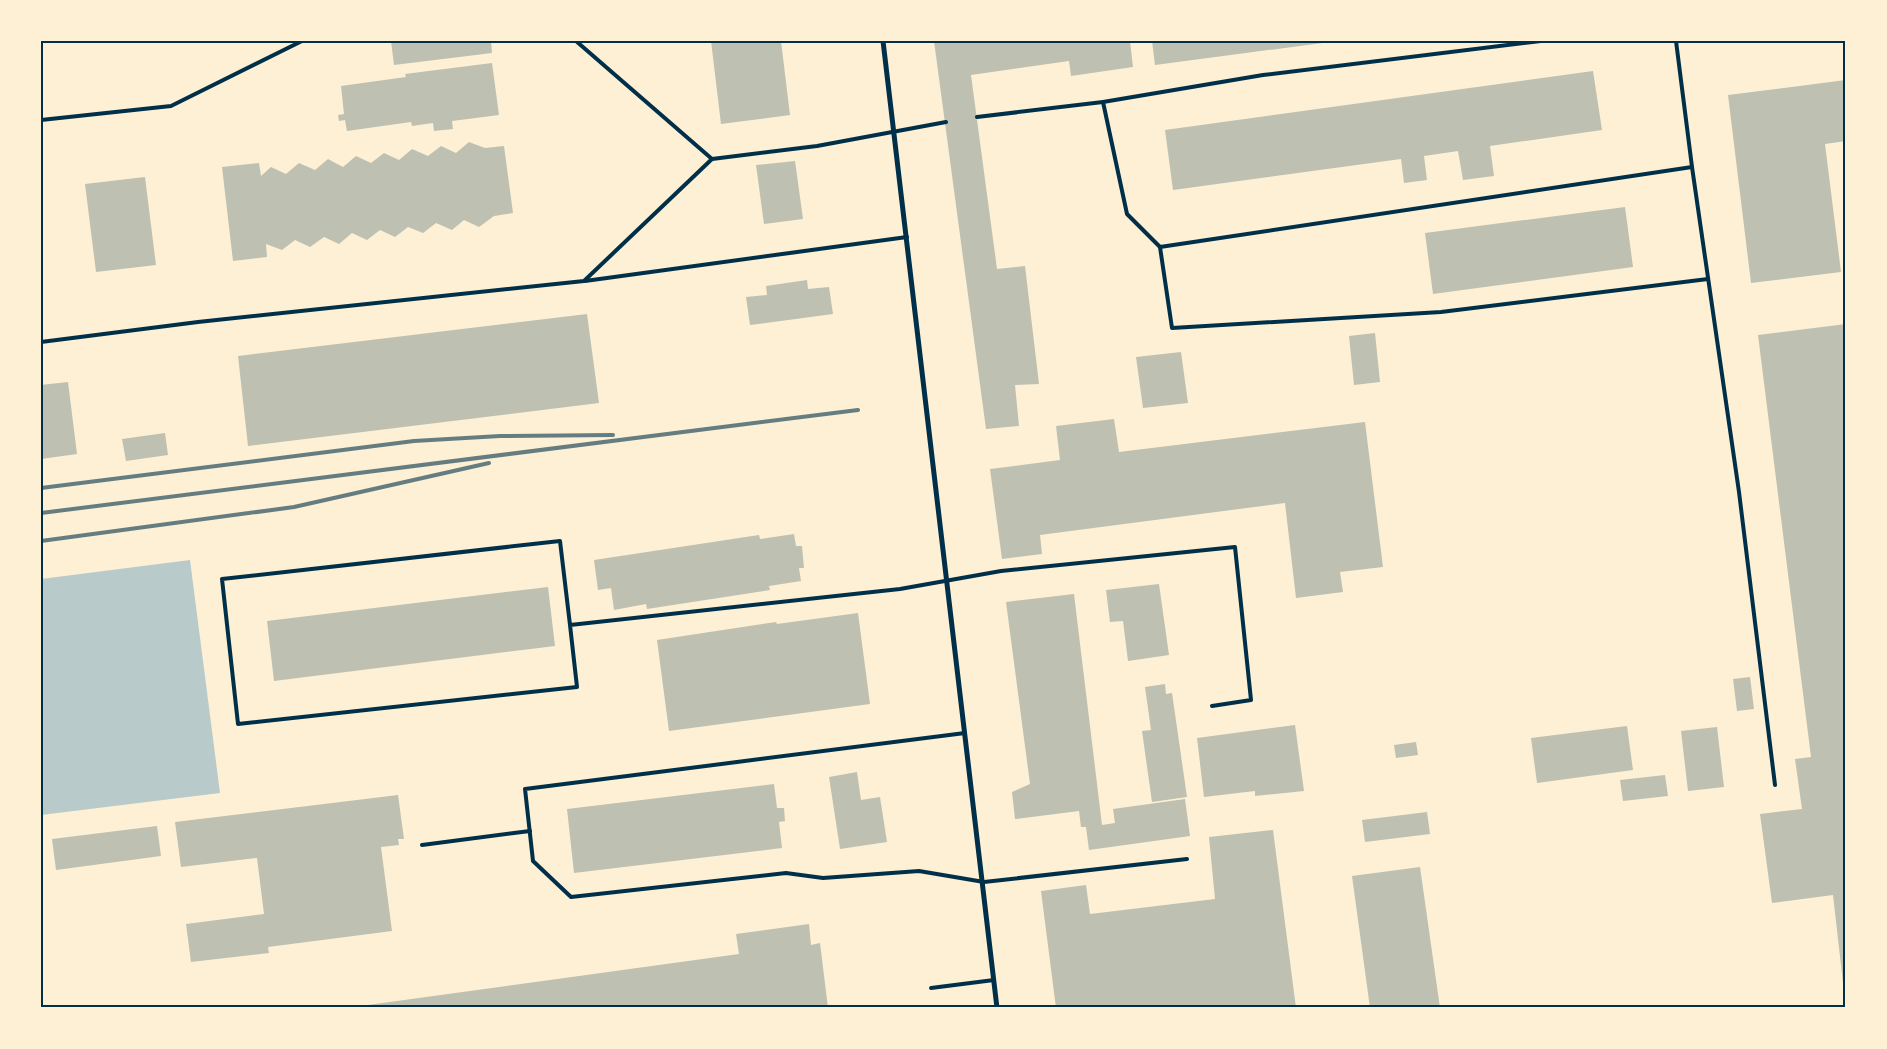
<svg xmlns="http://www.w3.org/2000/svg" width="1887" height="1049" font-family="Jost,sans-serif">
	<style>
		.green { fill: #b9caca }
		.building { fill: #bec0b2 }
		.lines { fill: none; stroke-linecap: round; stroke-linejoin: round }
		.service { stroke: #003049; stroke-width: 4 }
		.minor { stroke: #003049; stroke-width: 5 }
		.rail { stroke: #657d81; stroke-width: 4 }
		.neatline { fill: none; stroke: #003049; stroke-width: 2 }
	</style>
	<rect width="100%" height="100%" fill="#fdf0d5"/>
	<path class="green" d="M 190,560 L 220,793 L 41,815 L 41,579 Z"/>
	<g class="building">
		<path d="M 391,41 L 491,41 L 492,53 L 394,65 Z"/>
		<path d="M 711,41 L 781,41 L 790,115 L 721,124 Z"/>
		<path d="M 934,41 L 1130,41 L 1133,67 L 1071,76 L 1069,61 L 971,75 L 997,269 L 1025,266 L 1039,384 L 1015,385 L 1019,426 L 986,429 Z"/>
		<path d="M 1152,41 L 1330,41 L 1330,42 L 1155,65 Z"/>
		<path d="M 492,63 L 499,115 L 452,121 L 453,129 L 434,131 L 433,123 L 412,126 L 411,122 L 347,131 L 345,120 L 339,121 L 338,115 L 344,114 L 341,86 L 406,77 L 405,74 Z"/>
		<path d="M 1593,71 L 1602,130 L 1490,146 L 1494,176 L 1463,180 L 1458,151 L 1424,156 L 1427,180 L 1404,183 L 1401,159 L 1173,190 L 1165,130 Z"/>
		<path d="M 1846,80 L 1846,141 L 1825,144 L 1841,272 L 1751,283 L 1728,95 Z"/>
		<path d="M 469,142 L 485,148 L 504,146 L 513,213 L 494,216 L 479,227 L 464,220 L 452,230 L 436,223 L 423,233 L 408,227 L 395,237 L 380,230 L 367,240 L 352,233 L 339,244 L 324,237 L 310,247 L 295,240 L 282,250 L 266,244 L 267,257 L 233,261 L 222,167 L 259,163 L 261,176 L 271,167 L 286,174 L 299,163 L 315,170 L 328,159 L 343,167 L 356,156 L 371,163 L 384,153 L 399,160 L 412,149 L 428,156 L 441,146 L 456,153 Z"/>
		<path d="M 795,161 L 803,219 L 764,224 L 756,165 Z"/>
		<path d="M 145,177 L 156,265 L 96,272 L 85,184 Z"/>
		<path d="M 1625,207 L 1633,267 L 1433,294 L 1425,233 Z"/>
		<path d="M 807,280 L 808,289 L 829,287 L 833,314 L 750,325 L 746,297 L 767,295 L 766,286 Z"/>
		<path d="M 587,314 L 599,403 L 248,446 L 238,356 Z"/>
		<path d="M 1846,324 L 1846,983 L 1843,983 L 1833,895 L 1772,903 L 1760,814 L 1802,809 L 1795,759 L 1811,757 L 1758,335 Z"/>
		<path d="M 1375,333 L 1380,382 L 1354,385 L 1349,336 Z"/>
		<path d="M 1181,352 L 1188,403 L 1143,408 L 1136,357 Z"/>
		<path d="M 68,382 L 77,454 L 41,459 L 41,385 Z"/>
		<path d="M 1114,419 L 1119,452 L 1365,422 L 1383,567 L 1340,572 L 1343,592 L 1296,598 L 1285,503 L 1040,535 L 1042,554 L 1002,559 L 990,469 L 1060,460 L 1056,426 Z"/>
		<path d="M 165,433 L 168,455 L 126,461 L 122,439 Z"/>
		<path d="M 794,534 L 796,546 L 802,546 L 804,568 L 799,568 L 801,581 L 769,586 L 770,590 L 647,609 L 646,604 L 614,610 L 611,588 L 598,590 L 594,560 L 759,535 L 760,539 Z"/>
		<path d="M 1159,584 L 1169,655 L 1128,661 L 1123,621 L 1110,622 L 1106,590 Z"/>
		<path d="M 548,587 L 555,646 L 274,681 L 267,621 Z"/>
		<path d="M 1074,594 L 1102,825 L 1115,823 L 1113,809 L 1185,799 L 1190,836 L 1089,850 L 1086,827 L 1081,827 L 1079,811 L 1015,819 L 1012,792 L 1030,784 L 1006,602 Z"/>
		<path d="M 858,613 L 870,704 L 669,731 L 657,640 L 776,622 L 777,624 Z"/>
		<path d="M 1750,677 L 1754,709 L 1737,711 L 1733,679 Z"/>
		<path d="M 1165,684 L 1166,694 L 1172,693 L 1187,797 L 1152,802 L 1142,731 L 1151,730 L 1145,687 Z"/>
		<path d="M 1295,725 L 1304,791 L 1255,796 L 1255,791 L 1204,797 L 1197,738 Z"/>
		<path d="M 1627,726 L 1633,770 L 1537,783 L 1531,738 Z"/>
		<path d="M 1717,727 L 1724,787 L 1688,791 L 1681,731 Z"/>
		<path d="M 1416,742 L 1418,755 L 1396,758 L 1394,745 Z"/>
		<path d="M 857,772 L 861,800 L 880,797 L 887,842 L 840,849 L 829,777 Z"/>
		<path d="M 1665,775 L 1668,796 L 1623,801 L 1620,780 Z"/>
		<path d="M 774,784 L 777,808 L 784,808 L 785,821 L 779,822 L 782,848 L 574,873 L 567,809 Z"/>
		<path d="M 398,795 L 404,839 L 398,839 L 399,845 L 381,847 L 392,931 L 268,947 L 269,953 L 191,962 L 186,924 L 264,914 L 257,858 L 181,867 L 175,822 Z"/>
		<path d="M 1427,812 L 1430,834 L 1365,842 L 1362,820 Z"/>
		<path d="M 157,826 L 161,856 L 56,870 L 52,839 Z"/>
		<path d="M 1273,830 L 1296,1008 L 1056,1008 L 1041,891 L 1086,885 L 1090,914 L 1215,899 L 1209,837 Z"/>
		<path d="M 1420,867 L 1440,1008 L 1370,1008 L 1352,876 Z"/>
		<path d="M 809,924 L 811,945 L 820,943 L 828,1008 L 346,1008 L 739,954 L 736,934 Z"/>
	</g>
	<g class="lines">
		<g class="service">
			<path d="M 576,41 L 712,159 L 817,146 L 946,122"/>
			<path d="M 1676,41 L 1692,167 L 1739,492 L 1775,785"/>
			<path d="M 1103,102 L 1127,214 L 1160,247 L 1692,167"/>
			<path d="M 977,117 L 1103,102 L 1263,75 L 1541,41"/>
			<path d="M 41,120 L 171,106 L 302,41"/>
			<path d="M 1160,247 L 1172,328 L 1441,312 L 1708,279"/>
			<path d="M 585,281 L 907,237"/>
			<path d="M 41,342 L 198,322 L 584,281 L 712,159"/>
			<path d="M 570,625 L 577,687 L 238,724 L 222,579 L 560,541 L 570,625 L 900,589 L 1001,571 L 1235,547 L 1251,700 L 1212,706"/>
			<path d="M 965,733 L 525,789 L 533,861 L 571,897 L 786,873 L 823,878 L 919,871 L 984,882 L 1187,859"/>
			<path d="M 422,845 L 530,831"/>
			<path d="M 931,988 L 994,980"/>
		</g>
		<path class="minor" d="M 883,41 L 997,1008"/>
		<g class="rail">
			<path d="M 41,488 L 414,441 L 500,436 L 613,435"/>
			<path d="M 41,513 L 858,410"/>
			<path d="M 41,541 L 294,507 L 489,463"/>
		</g>
	</g>
	<rect width="1887" height="1049" fill="none" stroke="#fdf0d5" stroke-width="85"/>
	<rect x="42" y="42" width="1802" height="964" class="neatline"/>
</svg>
